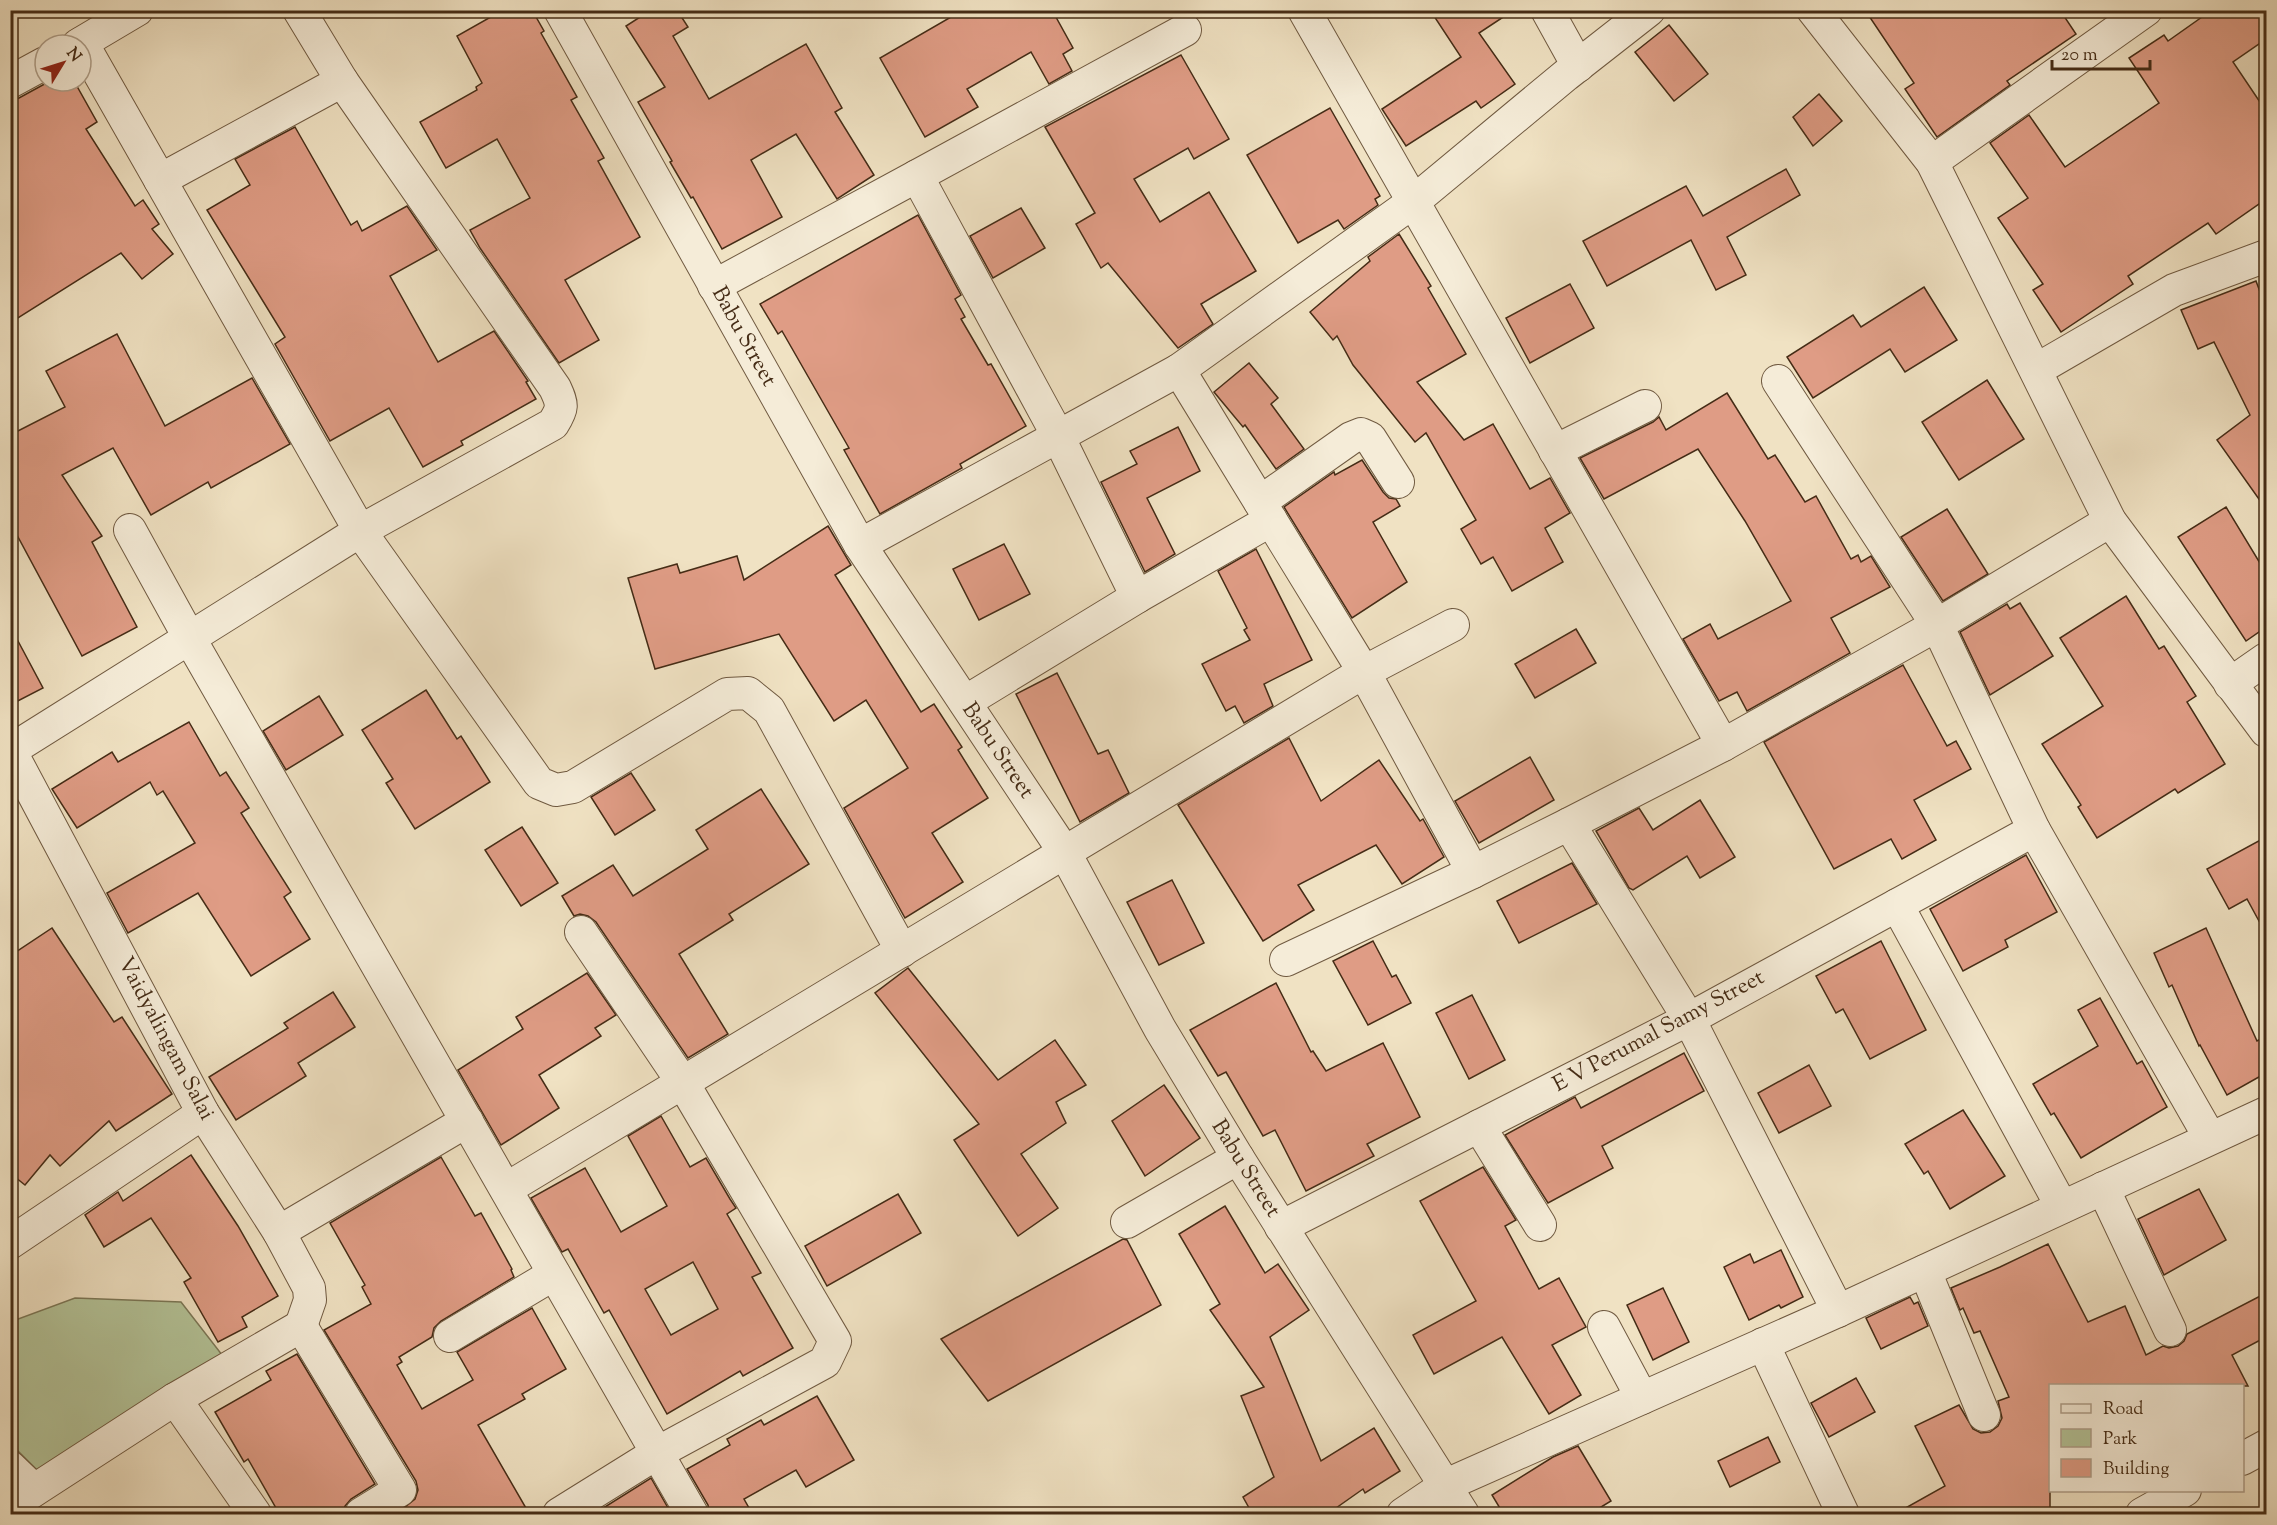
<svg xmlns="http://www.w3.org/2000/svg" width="2277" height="1525" font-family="'Sorts Mill Goudy',serif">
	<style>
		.park { fill: #b4c499; stroke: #7c7858; stroke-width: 1.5 }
		.building { fill: #df9c85; stroke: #452c16; stroke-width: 1.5; fill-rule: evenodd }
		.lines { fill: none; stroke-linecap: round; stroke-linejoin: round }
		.minor-casing { stroke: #705a41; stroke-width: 34 }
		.minor { stroke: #f5ecd8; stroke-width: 32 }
		.labels { text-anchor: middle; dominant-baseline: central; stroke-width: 4.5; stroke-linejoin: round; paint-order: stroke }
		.street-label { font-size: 22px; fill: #452c16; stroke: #f5ecd8 }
	</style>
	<rect width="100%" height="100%" fill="#f0e2c3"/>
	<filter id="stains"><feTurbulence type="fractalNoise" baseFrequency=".00333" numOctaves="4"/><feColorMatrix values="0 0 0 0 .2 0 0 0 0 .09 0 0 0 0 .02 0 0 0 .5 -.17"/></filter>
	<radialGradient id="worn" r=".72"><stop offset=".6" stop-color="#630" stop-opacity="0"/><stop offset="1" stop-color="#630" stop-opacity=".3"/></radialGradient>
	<path class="park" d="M 75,1298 L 181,1302 L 226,1360 L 44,1477 L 11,1444 L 10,1322 Z"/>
	<g class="building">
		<path d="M 503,10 L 532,10 L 544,31 L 541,33 L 577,97 L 571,100 L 604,158 L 598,161 L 640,237 L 565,280 L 599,340 L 559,363 L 480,248 L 470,230 L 530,198 L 497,139 L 446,168 L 420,122 L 477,90 L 476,87 L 482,83 L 457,36 Z"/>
		<path d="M 651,10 L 677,10 L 688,27 L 673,36 L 709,99 L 806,44 L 842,108 L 835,112 L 874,175 L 837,199 L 796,134 L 751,160 L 782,217 L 722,249 L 693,197 L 691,198 L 670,162 L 672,161 L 638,102 L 665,87 L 626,26 Z"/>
		<path d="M 963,10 L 1052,10 L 1073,48 L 1063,54 L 1072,71 L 1049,84 L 1031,52 L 967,89 L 978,107 L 925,137 L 880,58 Z"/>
		<path d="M 1430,10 L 1514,10 L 1479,33 L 1515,84 L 1481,108 L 1476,101 L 1406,146 L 1382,109 L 1461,57 Z"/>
		<path d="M 1865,10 L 2060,10 L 2076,34 L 2007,81 L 2010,85 L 1937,137 L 1905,89 L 1914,83 Z"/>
		<path d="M 2212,10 L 2266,10 L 2266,39 L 2233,62 L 2266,111 L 2266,199 L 2216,234 L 2208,223 L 2128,276 L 2133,284 L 2061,332 L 2033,290 L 2043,284 L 1998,218 L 2028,198 L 1990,143 L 2029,115 L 2065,167 L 2159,103 L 2129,58 L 2164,35 L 2168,41 Z"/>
		<path d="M 1669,25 L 1708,74 L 1674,101 L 1635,52 Z"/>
		<path d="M 1181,55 L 1229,139 L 1194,159 L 1188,148 L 1134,179 L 1160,222 L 1209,192 L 1256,271 L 1201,304 L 1213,324 L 1178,348 L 1108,263 L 1101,268 L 1076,224 L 1095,213 L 1045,127 Z"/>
		<path d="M 50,81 L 74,81 L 97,122 L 86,129 L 135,206 L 143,200 L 159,224 L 152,229 L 173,254 L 142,279 L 121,253 L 10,323 L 10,100 L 19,98 Z"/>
		<path d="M 1819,94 L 1842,121 L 1813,146 L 1793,117 Z"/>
		<path d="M 1330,108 L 1380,196 L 1375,199 L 1378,205 L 1344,229 L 1338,220 L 1298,243 L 1247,155 Z"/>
		<path d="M 295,127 L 351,225 L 357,221 L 362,231 L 407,206 L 437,250 L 390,276 L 438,362 L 494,331 L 528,381 L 526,382 L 536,399 L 461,441 L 463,445 L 423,467 L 389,408 L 330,441 L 275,344 L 285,337 L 207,210 L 250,185 L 235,159 Z"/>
		<path d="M 1786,169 L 1800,195 L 1727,237 L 1746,275 L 1716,290 L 1691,240 L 1607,286 L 1583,241 L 1686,186 L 1703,216 Z"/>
		<path d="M 1021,208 L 1045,248 L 993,278 L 970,236 Z"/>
		<path d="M 918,215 L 961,295 L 955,299 L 965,317 L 961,319 L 988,365 L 991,364 L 1026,426 L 960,464 L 962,468 L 880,514 L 844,450 L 849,448 L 782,331 L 778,334 L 760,304 Z"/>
		<path d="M 1399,234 L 1431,286 L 1428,288 L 1466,354 L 1417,382 L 1464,440 L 1493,424 L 1530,489 L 1550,478 L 1570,513 L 1545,528 L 1563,562 L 1512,591 L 1493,557 L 1481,564 L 1461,529 L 1476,520 L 1426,433 L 1415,442 L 1353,365 L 1337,336 L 1333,340 L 1310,312 L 1370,261 L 1368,257 Z"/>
		<path d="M 2256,281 L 2266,308 L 2266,509 L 2217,440 L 2250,415 L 2214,342 L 2198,349 L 2181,310 Z"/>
		<path d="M 1570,284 L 1594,328 L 1530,363 L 1506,318 Z"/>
		<path d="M 1924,287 L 1957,340 L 1905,372 L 1890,349 L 1813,398 L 1787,357 L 1853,315 L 1861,327 Z"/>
		<path d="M 117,334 L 165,426 L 252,378 L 290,444 L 211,488 L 208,482 L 151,515 L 113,448 L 62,475 L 102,536 L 92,542 L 137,627 L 82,656 L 10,522 L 10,435 L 65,407 L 46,371 Z"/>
		<path d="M 1249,363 L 1278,398 L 1271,404 L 1304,449 L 1276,469 L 1245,425 L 1243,427 L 1214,392 Z"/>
		<path d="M 1987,380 L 2024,439 L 1959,480 L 1922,422 Z"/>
		<path d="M 1727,393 L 1768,459 L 1775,455 L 1805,502 L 1816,496 L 1851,559 L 1858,555 L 1861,562 L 1871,556 L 1890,587 L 1831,618 L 1850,653 L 1747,711 L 1737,692 L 1719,701 L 1683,639 L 1710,624 L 1718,639 L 1791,601 L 1745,521 L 1698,449 L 1604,499 L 1580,458 L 1653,422 L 1659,417 L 1666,430 Z"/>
		<path d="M 1178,427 L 1200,471 L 1147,498 L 1175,554 L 1145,572 L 1101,482 L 1137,464 L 1130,451 Z"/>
		<path d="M 1362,460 L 1383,492 L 1389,498 L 1396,499 L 1400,506 L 1373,522 L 1407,582 L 1352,618 L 1284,507 L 1334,472 L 1335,475 Z"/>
		<path d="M 2226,507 L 2266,573 L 2266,627 L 2246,641 L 2178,537 Z"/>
		<path d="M 1947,509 L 1988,574 L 1943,601 L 1901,537 Z"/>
		<path d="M 828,526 L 851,565 L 835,575 L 921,712 L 934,704 L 962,747 L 958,750 L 988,798 L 932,833 L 963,882 L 905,918 L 844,808 L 908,768 L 866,700 L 834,721 L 779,634 L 655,669 L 628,578 L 677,564 L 680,573 L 737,556 L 744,580 Z"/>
		<path d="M 1004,544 L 1030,594 L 979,620 L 953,569 Z"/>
		<path d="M 1256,549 L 1312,660 L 1264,684 L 1273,706 L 1244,723 L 1235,706 L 1226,711 L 1202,664 L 1250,640 L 1244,630 L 1247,628 L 1218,571 Z"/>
		<path d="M 2126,596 L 2159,649 L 2164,646 L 2196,696 L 2187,702 L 2225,764 L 2178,793 L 2175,789 L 2097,838 L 2078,807 L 2081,805 L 2042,744 L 2103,706 L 2060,638 Z"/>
		<path d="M 2020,603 L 2053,656 L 1990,695 L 1960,632 L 2007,604 L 2010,609 Z"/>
		<path d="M 10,626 L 43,688 L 10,705 Z"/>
		<path d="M 1576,629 L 1596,663 L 1535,698 L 1515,664 Z"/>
		<path d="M 1903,665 L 1947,746 L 1956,741 L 1971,769 L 1914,800 L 1936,840 L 1902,859 L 1891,839 L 1834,869 L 1764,742 Z"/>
		<path d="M 1057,673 L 1098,754 L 1108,750 L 1129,793 L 1080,822 L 1016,694 Z"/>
		<path d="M 426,690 L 457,739 L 461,736 L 490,782 L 415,829 L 386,783 L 393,779 L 362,730 Z"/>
		<path d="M 319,696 L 343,735 L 286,770 L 263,731 Z"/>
		<path d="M 189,722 L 220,776 L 226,772 L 249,808 L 241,813 L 291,892 L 284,897 L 310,939 L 251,976 L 198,893 L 128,933 L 107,893 L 195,843 L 163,791 L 157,795 L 150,782 L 77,828 L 52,789 L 112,752 L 118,762 Z"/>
		<path d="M 1289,738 L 1321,801 L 1379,760 L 1420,821 L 1423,819 L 1444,857 L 1402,884 L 1376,845 L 1298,885 L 1314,910 L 1263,941 L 1178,805 Z"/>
		<path d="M 1530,757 L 1554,800 L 1479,843 L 1455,801 Z"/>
		<path d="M 631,773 L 655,810 L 615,835 L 591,797 Z"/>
		<path d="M 761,789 L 809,864 L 729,914 L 733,920 L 679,954 L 728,1034 L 688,1058 L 596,922 L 588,916 L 580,914 L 574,916 L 562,896 L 613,865 L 633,896 L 708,849 L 696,830 Z"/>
		<path d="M 1700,800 L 1735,857 L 1700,878 L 1687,856 L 1633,890 L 1629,888 L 1596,831 L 1639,808 L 1653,830 Z"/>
		<path d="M 522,827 L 558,883 L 521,906 L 485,850 Z"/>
		<path d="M 2266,837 L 2266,934 L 2247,899 L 2229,909 L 2207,869 Z"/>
		<path d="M 2026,855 L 2057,912 L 2005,940 L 2008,947 L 1963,971 L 1930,909 Z"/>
		<path d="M 1572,863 L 1597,904 L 1519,943 L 1497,901 Z"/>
		<path d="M 1172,880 L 1204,943 L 1159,965 L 1127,902 Z"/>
		<path d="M 52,928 L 114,1022 L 122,1017 L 172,1094 L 116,1131 L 109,1121 L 60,1166 L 50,1155 L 25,1185 L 10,1173 L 10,956 Z"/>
		<path d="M 2206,928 L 2257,1041 L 2266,1036 L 2266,1073 L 2227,1095 L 2200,1045 L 2199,1046 L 2172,985 L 2169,987 L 2154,953 Z"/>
		<path d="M 1373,941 L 1392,977 L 1396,975 L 1411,1003 L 1368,1025 L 1333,961 Z"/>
		<path d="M 1881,941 L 1926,1030 L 1870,1059 L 1843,1009 L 1836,1013 L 1816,976 Z"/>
		<path d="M 908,968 L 998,1080 L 1055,1040 L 1086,1085 L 1056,1102 L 1066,1123 L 1021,1154 L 1058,1208 L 1018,1236 L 954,1140 L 979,1124 L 875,993 Z"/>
		<path d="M 587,973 L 616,1015 L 595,1028 L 601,1036 L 539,1075 L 559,1108 L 501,1145 L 458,1070 L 523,1029 L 516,1017 Z"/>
		<path d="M 1276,983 L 1311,1052 L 1313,1051 L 1326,1071 L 1383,1043 L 1420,1117 L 1367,1144 L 1374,1156 L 1306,1191 L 1275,1130 L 1263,1136 L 1226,1072 L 1218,1076 L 1190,1030 Z"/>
		<path d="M 333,992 L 355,1027 L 298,1063 L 306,1076 L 236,1120 L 209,1077 L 288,1028 L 284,1023 Z"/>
		<path d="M 1472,995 L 1505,1060 L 1469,1079 L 1436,1013 Z"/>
		<path d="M 2100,998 L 2137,1064 L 2142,1061 L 2167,1107 L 2081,1158 L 2054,1113 L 2051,1115 L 2033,1084 L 2098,1046 L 2078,1010 Z"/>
		<path d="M 1684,1053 L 1704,1091 L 1602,1146 L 1613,1168 L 1548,1203 L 1505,1135 L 1575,1097 L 1581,1108 Z"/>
		<path d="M 1809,1065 L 1831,1106 L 1779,1133 L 1758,1093 Z"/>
		<path d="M 1164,1085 L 1200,1138 L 1145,1176 L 1112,1121 Z"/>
		<path d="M 1963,1110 L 2005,1176 L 1950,1209 L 1928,1171 L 1924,1174 L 1905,1144 Z"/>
		<path d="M 661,1116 L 690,1167 L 706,1158 L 730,1199 L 736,1208 L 727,1214 L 761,1273 L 752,1277 L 793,1348 L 743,1376 L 740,1371 L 667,1414 L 609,1310 L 604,1313 L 568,1249 L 562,1252 L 531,1198 L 585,1168 L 621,1232 L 667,1206 L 628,1136 ZM 693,1262 L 718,1309 L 671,1335 L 645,1289 Z"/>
		<path d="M 191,1155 L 238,1226 L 278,1296 L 242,1317 L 247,1327 L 218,1342 L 184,1282 L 191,1278 L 151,1218 L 104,1247 L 85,1215 L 118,1192 L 123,1201 Z"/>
		<path d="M 441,1157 L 475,1216 L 481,1213 L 512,1269 L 511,1270 L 514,1277 L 441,1321 L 434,1328 L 432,1337 L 399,1357 L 402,1362 L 397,1365 L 422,1409 L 473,1380 L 457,1352 L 532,1308 L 566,1369 L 522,1394 L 525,1399 L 478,1425 L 530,1515 L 395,1515 L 415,1499 L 418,1490 L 416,1481 L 324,1330 L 371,1304 L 362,1287 L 365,1285 L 330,1223 Z"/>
		<path d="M 1483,1167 L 1516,1220 L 1505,1226 L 1539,1289 L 1559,1278 L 1586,1327 L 1552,1345 L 1581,1395 L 1549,1414 L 1502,1337 L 1434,1374 L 1413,1335 L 1476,1301 L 1420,1201 Z"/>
		<path d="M 2199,1189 L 2226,1240 L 2164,1275 L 2138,1219 Z"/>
		<path d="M 898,1194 L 921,1233 L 827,1286 L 805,1246 Z"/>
		<path d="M 1225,1206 L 1265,1273 L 1278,1264 L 1309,1310 L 1270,1337 L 1321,1461 L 1374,1428 L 1400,1471 L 1365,1493 L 1363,1489 L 1326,1515 L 1253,1515 L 1243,1497 L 1274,1477 L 1241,1396 L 1264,1387 L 1210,1310 L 1220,1304 L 1179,1234 Z"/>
		<path d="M 1123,1239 L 1127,1240 L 1161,1305 L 988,1401 L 941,1339 Z"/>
		<path d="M 2048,1244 L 2088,1322 L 2125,1306 L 2146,1355 L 2163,1346 L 2169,1348 L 2178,1346 L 2184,1341 L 2187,1334 L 2266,1293 L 2266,1337 L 2232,1355 L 2248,1386 L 2050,1386 L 2050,1515 L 1893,1515 L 1945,1486 L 1915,1426 L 1959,1405 L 1973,1429 L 1981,1433 L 1990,1432 L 1998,1426 L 2002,1418 L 1998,1401 L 2009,1397 L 1980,1331 L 1974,1333 L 1963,1308 L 1960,1310 L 1951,1288 L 2000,1267 Z"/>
		<path d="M 1781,1250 L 1803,1297 L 1781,1308 L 1779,1305 L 1749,1320 L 1724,1267 L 1750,1254 L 1754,1263 Z"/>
		<path d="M 1663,1288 L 1689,1342 L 1653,1360 L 1627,1305 Z"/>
		<path d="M 1910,1297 L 1914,1304 L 1918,1302 L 1928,1326 L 1881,1349 L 1866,1318 Z"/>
		<path d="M 297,1354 L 375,1484 L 351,1499 L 345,1506 L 343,1515 L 280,1515 L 248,1459 L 244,1462 L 215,1412 L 271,1380 L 266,1371 Z"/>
		<path d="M 1856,1378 L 1875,1412 L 1829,1437 L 1811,1403 Z"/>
		<path d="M 817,1396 L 854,1460 L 806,1487 L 796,1470 L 744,1499 L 753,1515 L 710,1515 L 708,1505 L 687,1469 L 730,1445 L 727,1439 L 761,1420 L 764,1425 Z"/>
		<path d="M 1768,1437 L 1780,1462 L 1730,1487 L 1718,1461 Z"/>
		<path d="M 1578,1446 L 1611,1501 L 1588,1515 L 1504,1515 L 1492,1495 L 1553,1457 Z"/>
		<path d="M 651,1478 L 672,1515 L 592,1515 Z"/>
	</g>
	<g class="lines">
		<defs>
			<g id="minor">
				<path d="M 560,10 L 860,545 L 1065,853 L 1160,1029 L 1238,1158 L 1463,1514"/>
				<path d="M 1304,10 L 1723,745"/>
				<path d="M 1547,10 L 1578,66"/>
				<path d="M 1813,10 L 1932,162 L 2110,521 L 2266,731"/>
				<path d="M 82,43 L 360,531 L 539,783 L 556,790 L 573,787 L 727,694 L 748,693 L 769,710 L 902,951"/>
				<path d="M 78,45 L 137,10"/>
				<path d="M 10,82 L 45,63"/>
				<path d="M 1932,162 L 2146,10"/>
				<path d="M 917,176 L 1185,30"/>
				<path d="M 160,180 L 342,81 L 299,10"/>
				<path d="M 714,286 L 917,176 L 1058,436 L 1137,597 L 965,702"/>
				<path d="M 1179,370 L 1364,672 L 1473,872"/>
				<path d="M 2036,370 L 2174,290 L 2266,256"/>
				<path d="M 1778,381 L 1937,625 L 2034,830 L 2210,1138"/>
				<path d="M 1555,451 L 1645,406"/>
				<path d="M 1260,502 L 1351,438 L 1361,434 L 1370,438 L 1398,482"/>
				<path d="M 130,530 L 190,639 L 692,1514"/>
				<path d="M 860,545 L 1179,370 L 1413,202 L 1566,75 L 1649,10"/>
				<path d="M 1137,597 L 1271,520"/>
				<path d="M 2230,684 L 2266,659"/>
				<path d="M 10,750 L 203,1113 L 279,1232 L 309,1288 L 310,1300 L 301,1326"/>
				<path d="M 11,750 L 360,531 L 553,424 C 563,408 563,405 555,388 L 342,81"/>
				<path d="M 1569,824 L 1723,745 L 1937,625 L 2110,521"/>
				<path d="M 1897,905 L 2062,1207"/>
				<path d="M 1286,960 L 1473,872 L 1569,824 L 1689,1019 L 1838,1311"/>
				<path d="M 1479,1126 L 1540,1225"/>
				<path d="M 2103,1188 L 2170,1330"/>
				<path d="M 506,1189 L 1364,672 L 1453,625"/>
				<path d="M 1127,1222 L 1238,1158"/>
				<path d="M 1281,1227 L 1689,1019 L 2034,830"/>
				<path d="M 279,1232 L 467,1121"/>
				<path d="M 10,1243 L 203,1113"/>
				<path d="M 1925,1271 L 1984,1415"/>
				<path d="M 301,1326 L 400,1490 L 361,1514"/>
				<path d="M 1604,1327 L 1642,1398"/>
				<path d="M 450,1336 L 554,1274"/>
				<path d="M 1763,1344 L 1843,1514"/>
				<path d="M 175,1399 L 255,1514"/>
				<path d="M 2242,1459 L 2266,1446"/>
				<path d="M 10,1467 L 34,1490"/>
				<path d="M 10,1506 L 175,1399 L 301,1326"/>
				<path d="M 559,1514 L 657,1453 L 825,1362 L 835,1341 L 683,1083 L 581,932"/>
				<path d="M 1403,1514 L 1446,1485 L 1838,1311 L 2266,1113"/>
				<path d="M 2142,1514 L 2185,1490"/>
			</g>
		</defs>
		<use href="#minor" class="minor-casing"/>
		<use href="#minor" class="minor"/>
	</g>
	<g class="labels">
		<g class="street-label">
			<text transform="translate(743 337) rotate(61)">Babu Street</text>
			<text transform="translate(997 751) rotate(56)">Babu Street</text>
			<text transform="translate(1659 1032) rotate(-28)">E V Perumal Samy Street</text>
			<text transform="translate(165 1039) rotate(62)">Vaidyalingam Salai</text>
			<text transform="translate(1245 1169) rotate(58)">Babu Street</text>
		</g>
	</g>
	<rect width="2277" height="1525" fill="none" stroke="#f0e2c3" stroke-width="36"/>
	<rect x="12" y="12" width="2253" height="1501" fill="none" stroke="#452c16" stroke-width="3"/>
	<rect x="18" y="18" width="2241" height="1489" fill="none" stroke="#452c16" stroke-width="1.5"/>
	<rect x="2049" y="1384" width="195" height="108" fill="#f5ecd8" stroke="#af9f8a" stroke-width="1.5"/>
	<rect x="2061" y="1404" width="30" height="9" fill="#f5ecd8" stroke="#af9f8a" stroke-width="1.5"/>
	<text x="2103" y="1414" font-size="18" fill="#452c16">Road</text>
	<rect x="2061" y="1429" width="30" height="18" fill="#b4c499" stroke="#af9f8a" stroke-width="1.5"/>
	<text x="2103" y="1444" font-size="18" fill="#452c16">Park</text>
	<rect x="2061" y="1459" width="30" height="18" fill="#df9c85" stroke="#af9f8a" stroke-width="1.5"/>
	<text x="2103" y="1474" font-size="18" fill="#452c16">Building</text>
	<g transform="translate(63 63) rotate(52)"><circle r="28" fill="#f5ecd8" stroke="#af9f8a" stroke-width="1.5"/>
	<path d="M0-4.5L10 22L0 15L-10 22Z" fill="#8f2418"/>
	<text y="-9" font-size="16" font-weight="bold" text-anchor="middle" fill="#452c16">N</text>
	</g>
	<path d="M2052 60v9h98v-9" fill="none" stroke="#452c16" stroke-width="3"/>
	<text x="2061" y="60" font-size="18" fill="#452c16" stroke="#f5ecd8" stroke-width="4.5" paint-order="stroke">20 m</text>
	<rect width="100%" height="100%" filter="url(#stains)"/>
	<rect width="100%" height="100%" fill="url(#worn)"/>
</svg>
